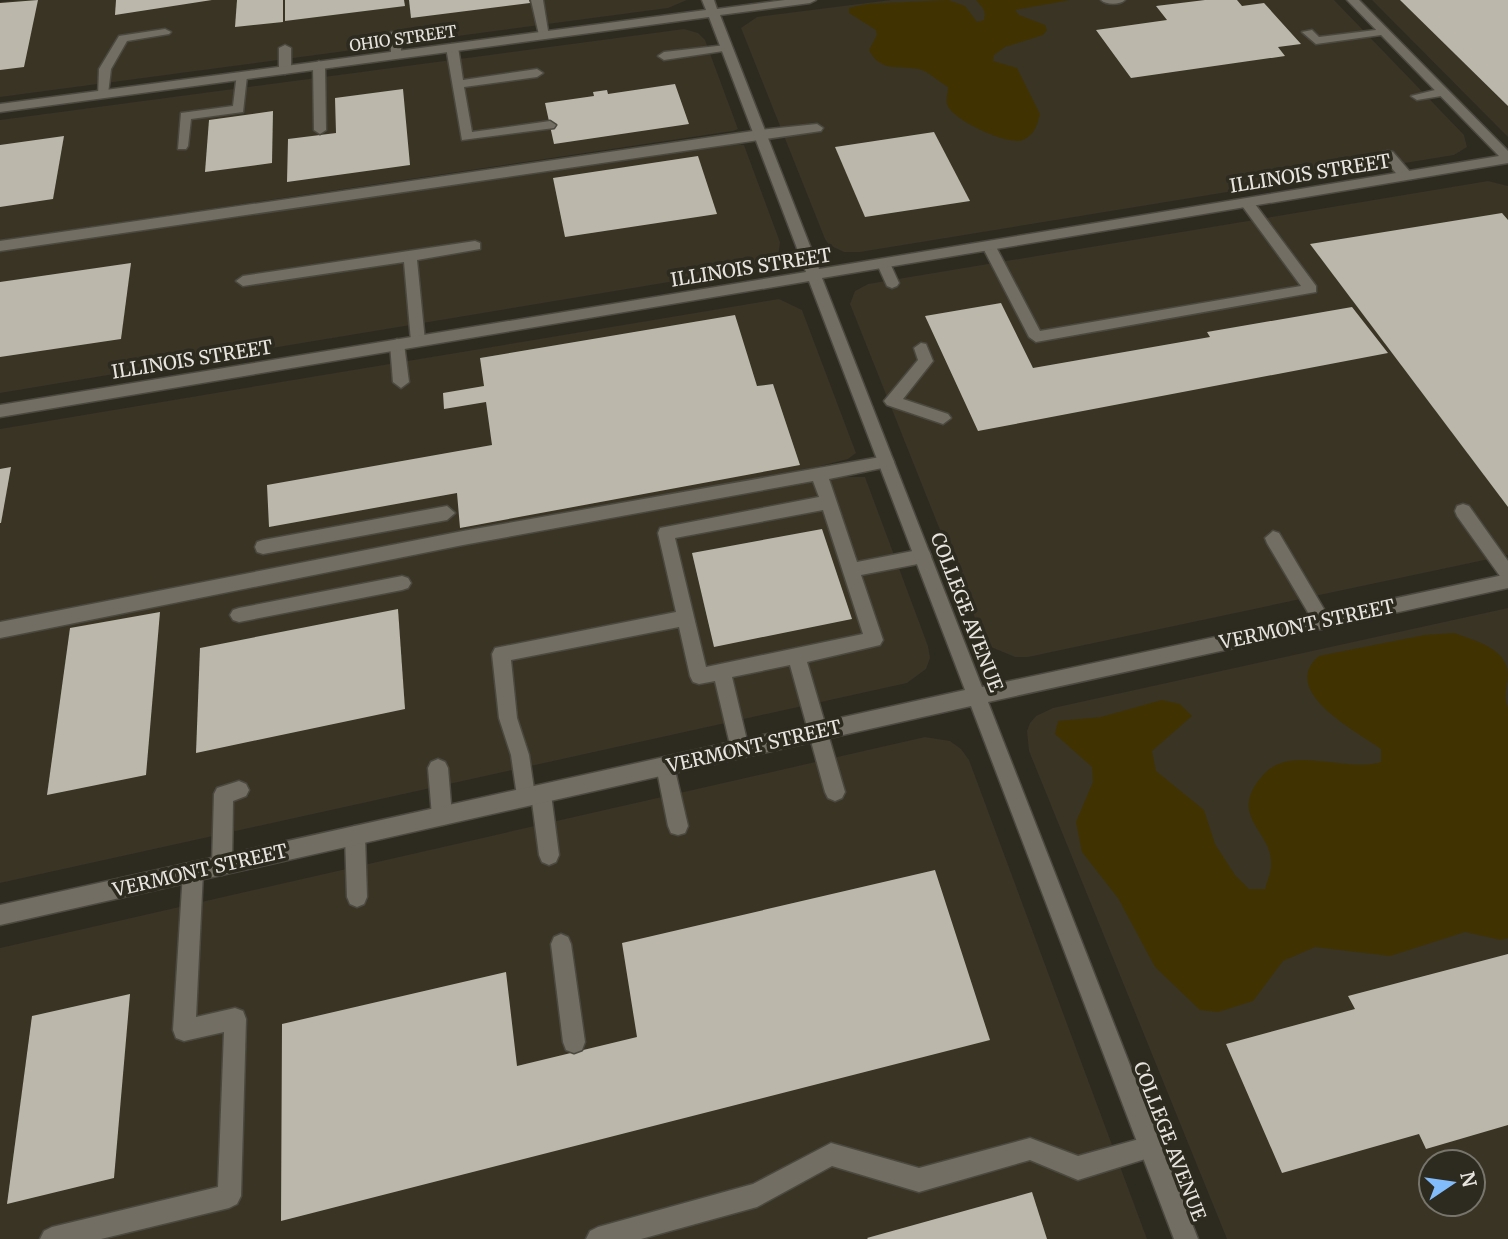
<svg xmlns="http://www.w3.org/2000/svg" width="1508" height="1239" font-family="Merriweather,serif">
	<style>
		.built { fill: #393424; fill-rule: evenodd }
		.green { fill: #413301 }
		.building { fill: #bbb7ab }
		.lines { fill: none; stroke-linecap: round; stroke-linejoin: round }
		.service-casing { stroke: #4c4940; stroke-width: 3 }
		.minor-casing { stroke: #4c4940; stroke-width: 3 }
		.service { fill: #726e63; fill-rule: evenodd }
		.minor { fill: #726e63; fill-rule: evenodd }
		.labels { text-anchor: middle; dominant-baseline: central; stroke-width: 7; stroke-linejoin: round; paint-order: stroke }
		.far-street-label { font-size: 16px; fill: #e7e4de; stroke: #2d2a20 }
		.street-label { font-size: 19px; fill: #e7e4de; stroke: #2d2a20 }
	</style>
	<rect width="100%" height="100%" fill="#2d2a20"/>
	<g class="built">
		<path d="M 18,0 L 687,0 L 668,8 L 0,97 L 0,2 Z"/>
		<path d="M 891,0 L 1334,0 L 1464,135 L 1467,147 L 1454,155 L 860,252 L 844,252 L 829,245 L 825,239 L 741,28 L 757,17 Z"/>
		<path d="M 1372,0 L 1508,0 L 1508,137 Z"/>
		<path d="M 684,29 L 698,33 L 705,40 L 738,129 L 733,131 L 0,240 L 0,120 Z"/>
		<path d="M 723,143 L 744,145 L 780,242 L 778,258 L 766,266 L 0,393 L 0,252 Z"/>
		<path d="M 1488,181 L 1508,186 L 1508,555 L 1028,657 L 1015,657 L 991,647 L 983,638 L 850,304 L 855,291 L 868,284 Z"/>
		<path d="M 779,299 L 802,310 L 856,453 L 848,459 L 801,471 L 0,622 L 0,429 Z"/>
		<path d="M 841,477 L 865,477 L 928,646 L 930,658 L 926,669 L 907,683 L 0,883 L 0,637 L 463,544 Z"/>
		<path d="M 1508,608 L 1508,1239 L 1227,1239 L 1029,751 L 1027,731 L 1030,723 L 1036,716 L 1053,708 ZM 1431,1162 L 1473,1162 L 1473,1204 L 1431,1204 Z"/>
		<path d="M 925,737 L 950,741 L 961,749 L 969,760 L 1147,1239 L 0,1239 L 0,948 Z"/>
	</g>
	<g class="green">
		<path d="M 948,0 L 965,6 L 977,22 L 984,20 C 987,10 981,6 976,0 L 1070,0 L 1015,10 L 1019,15 L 1045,25 L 1047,30 L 1043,35 L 1005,47 L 994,55 L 993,61 L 1017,68 L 1040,114 C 1037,126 1035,134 1023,140 C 1009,146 951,120 947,104 C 946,99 948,92 948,87 C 939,82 928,71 919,69 C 897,65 881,73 869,50 L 877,35 L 876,30 L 849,13 L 849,8 L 867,4 Z"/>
		<path d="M 1454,633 C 1473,640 1508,648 1508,675 C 1507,688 1503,695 1508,708 L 1508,938 L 1501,940 L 1465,932 L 1390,956 L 1315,947 L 1283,961 L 1253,1001 L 1218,1012 L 1200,1010 L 1155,967 L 1118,898 L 1082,852 L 1076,822 L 1093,782 L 1092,767 L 1055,734 L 1058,721 L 1101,717 L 1162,700 L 1180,704 L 1192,716 L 1152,751 L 1156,771 L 1204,810 L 1215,844 L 1235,875 L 1249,889 L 1265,889 C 1267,881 1272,871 1271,862 C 1271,830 1225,815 1265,773 C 1292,745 1348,773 1381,762 L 1381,749 C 1356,731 1278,691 1319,656 L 1425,635 Z"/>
	</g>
	<g class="building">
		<path d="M 38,0 L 24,67 L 0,70 L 0,3 Z"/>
		<path d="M 116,0 L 212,0 L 115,15 Z"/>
		<path d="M 237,0 L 283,0 L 283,22 L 235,27 Z"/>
		<path d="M 285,0 L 404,0 L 405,6 L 285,21 Z"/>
		<path d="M 409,0 L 529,0 L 530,3 L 411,18 Z"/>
		<path d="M 1205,0 L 1237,0 L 1242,6 L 1264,3 L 1301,44 L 1278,47 L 1285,56 L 1131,78 L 1096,30 L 1167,20 L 1156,6 Z"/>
		<path d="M 1400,0 L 1508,0 L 1508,106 Z"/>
		<path d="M 675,84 L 689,124 L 554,144 L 545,103 L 594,96 L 593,92 L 607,90 L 608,94 Z"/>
		<path d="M 403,89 L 410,165 L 287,182 L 288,139 L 336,133 L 335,98 Z"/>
		<path d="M 273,111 L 272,163 L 205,172 L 209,120 Z"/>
		<path d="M 934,132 L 970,201 L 865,217 L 835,147 Z"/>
		<path d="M 64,136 L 53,199 L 0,207 L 0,145 Z"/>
		<path d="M 698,156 L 717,214 L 565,237 L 553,178 Z"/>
		<path d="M 1502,213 L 1508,220 L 1508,507 L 1310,244 Z"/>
		<path d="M 131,263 L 121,339 L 0,357 L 0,282 Z"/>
		<path d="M 1001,303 L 1033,368 L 1210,337 L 1207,332 L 1352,307 L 1388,353 L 978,431 L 925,316 Z"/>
		<path d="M 735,315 L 757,386 L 773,384 L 800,465 L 460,528 L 457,493 L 269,527 L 267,485 L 492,445 L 486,402 L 444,409 L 443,393 L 484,386 L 480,358 Z"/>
		<path d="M 11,467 L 1,523 L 0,523 L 0,469 Z"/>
		<path d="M 822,529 L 852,619 L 714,647 L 692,553 Z"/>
		<path d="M 398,609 L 405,709 L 196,753 L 200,648 Z"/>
		<path d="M 160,612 L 146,775 L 47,795 L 70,628 Z"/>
		<path d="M 935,870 L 990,1040 L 281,1221 L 282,1024 L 506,972 L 517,1066 L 637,1037 L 622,943 Z"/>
		<path d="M 1508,954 L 1508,1125 L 1426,1149 L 1419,1134 L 1282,1173 L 1226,1044 L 1355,1009 L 1348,996 Z"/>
		<path d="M 130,994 L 114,1178 L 7,1204 L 32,1016 Z"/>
		<path d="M 1032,1192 L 1047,1239 L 868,1239 L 867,1238 Z"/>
	</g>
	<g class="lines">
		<defs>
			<g id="service">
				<path d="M 531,0 L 543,0 L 549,37 L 539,35 Z"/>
				<path d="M 1101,0 L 1125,0 C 1120,5 1106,5 1101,0 Z"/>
				<path d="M 165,29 L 171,32 L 169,34 L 127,41 L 111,69 L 108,94 L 98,97 L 99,69 L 119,36 Z"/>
				<path d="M 1384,29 L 1388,30 L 1388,34 L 1316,44 L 1302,32 L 1312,30 L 1319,37 Z"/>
				<path d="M 391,32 L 401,34 L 401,57 L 391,55 Z"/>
				<path d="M 452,44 L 458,47 L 463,80 L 537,69 L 543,73 L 537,77 L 464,87 L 472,132 L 550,121 L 556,125 L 554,128 L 462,140 L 446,47 Z"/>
				<path d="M 285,45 L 291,48 L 291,70 L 285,74 L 279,70 L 279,48 Z"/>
				<path d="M 726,45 L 732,48 L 730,50 L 664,60 L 658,56 L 664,52 Z"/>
				<path d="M 319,61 L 325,65 L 326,130 L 320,134 L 314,130 L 313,65 Z"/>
				<path d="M 237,73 L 247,76 L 243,112 L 191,119 L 188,146 L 186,149 L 178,149 L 181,113 L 233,106 Z"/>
				<path d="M 1443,88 L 1449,92 L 1447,95 L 1417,100 L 1411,96 Z"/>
				<path d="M 817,124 L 823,128 L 821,131 L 0,251 L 0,241 L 760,130 Z"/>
				<path d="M 1388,151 L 1393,152 L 1411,173 L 1411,179 L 1401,179 L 1383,158 L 1383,152 Z"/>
				<path d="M 1247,199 L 1252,200 L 1316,286 L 1316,292 L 1036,342 L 1029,337 L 982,246 L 984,243 L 994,243 L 1040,331 L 1301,286 L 1240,203 Z"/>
				<path d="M 475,241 L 480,243 L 480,249 L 417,260 L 425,341 L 418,346 L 411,341 L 404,262 L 243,286 L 236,281 L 243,276 Z"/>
				<path d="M 884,259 L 889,261 L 899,283 L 897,286 L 892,288 L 887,286 L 877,264 Z"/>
				<path d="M 397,339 L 404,344 L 409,382 L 401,388 L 393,382 L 390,344 Z"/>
				<path d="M 921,343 L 926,344 L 933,361 L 903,399 L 948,414 L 951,418 L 943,424 L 887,405 L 884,401 L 918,360 L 914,348 Z"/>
				<path d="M 886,456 L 892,458 L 894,462 L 892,466 L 829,479 L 857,562 L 923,549 L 929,551 L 931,556 L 929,561 L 923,563 L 861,575 L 883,640 L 880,645 L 807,662 L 845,792 L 842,798 L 835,801 L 828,798 L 825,792 L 790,665 L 732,677 L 749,749 L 747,755 L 740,758 L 733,755 L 731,749 L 715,681 L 699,684 L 693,682 L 690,676 L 679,627 L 511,660 L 517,718 L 529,755 L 534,789 L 541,785 L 548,788 L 551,794 L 559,855 L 556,862 L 549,865 L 542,862 L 539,855 L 532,802 L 525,806 L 518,803 L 511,755 L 499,718 L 492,654 L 495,648 L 676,612 L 658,533 L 660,528 L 819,497 L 813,481 L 463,545 L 0,638 L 0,622 L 463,531 ZM 823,510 L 863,634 L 706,667 L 675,538 Z"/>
				<path d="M 1463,504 L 1469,506 L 1508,561 L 1508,581 L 1502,579 L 1457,516 L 1455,511 L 1457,506 Z"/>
				<path d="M 447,506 L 455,513 L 447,520 L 263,554 L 257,552 L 255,547 L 257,542 L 263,540 Z"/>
				<path d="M 1273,531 L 1279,533 L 1328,616 L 1331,621 L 1328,626 L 1322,629 L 1316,626 L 1267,543 L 1265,538 Z"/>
				<path d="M 402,576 L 408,578 L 411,583 L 408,588 L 402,590 L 239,622 L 233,620 L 230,615 L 233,610 L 239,608 Z"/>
				<path d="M 665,757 L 672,760 L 674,766 L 688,826 L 685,833 L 678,835 L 671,833 L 668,826 L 656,766 L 658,760 Z"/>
				<path d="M 438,759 L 445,762 L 448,768 L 452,816 L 449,823 L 442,825 L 435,823 L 432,816 L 428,768 L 431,762 Z"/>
				<path d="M 239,781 L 246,784 L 249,790 L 246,796 L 233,801 L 232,865 L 229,872 L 222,875 L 215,872 L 212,865 L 214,794 L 217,788 Z"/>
				<path d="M 355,826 L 362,829 L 365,836 L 367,897 L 364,904 L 357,907 L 350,904 L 347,897 L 345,836 L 348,829 Z"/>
				<path d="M 193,862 L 200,865 L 203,872 L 196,1017 L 235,1008 L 243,1011 L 246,1019 L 241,1196 L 237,1204 L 229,1208 L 101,1239 L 40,1239 L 44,1231 L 52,1227 L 218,1187 L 224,1032 L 184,1041 L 176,1038 L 173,1030 L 183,872 L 186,865 Z"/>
				<path d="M 561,934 L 568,937 L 571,944 L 585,1042 L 582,1050 L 574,1053 L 566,1050 L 563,1042 L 551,944 L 554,937 Z"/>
				<path d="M 1150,1136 L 1158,1139 L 1161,1147 L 1158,1155 L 1078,1180 L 1030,1160 L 919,1192 L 832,1166 L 757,1207 L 641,1239 L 586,1239 L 590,1231 L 598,1227 L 753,1184 L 831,1143 L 919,1168 L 1030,1138 L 1078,1156 Z"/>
			</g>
			<path id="minor" d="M 702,0 L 714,0 L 717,9 L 785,0 L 816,0 L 810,3 L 720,15 L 819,269 L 1499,156 L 1347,0 L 1359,0 L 1508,151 L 1508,163 L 822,278 L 982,687 L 1508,574 L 1508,588 L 988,702 L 1198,1239 L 1174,1239 L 971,706 L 0,925 L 0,905 L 965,690 L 809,281 L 0,417 L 0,405 L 806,272 L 709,17 L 0,112 L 0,104 L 706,10 Z"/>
		</defs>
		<use href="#service" class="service-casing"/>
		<use href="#minor" class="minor-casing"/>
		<use href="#service" class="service"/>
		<use href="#minor" class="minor"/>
	</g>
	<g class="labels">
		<g class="far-street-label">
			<text transform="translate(403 38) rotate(-8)">OHIO STREET</text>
		</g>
		<g class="street-label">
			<text transform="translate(1310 173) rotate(-9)">ILLINOIS STREET</text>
			<text transform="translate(751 267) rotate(-9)">ILLINOIS STREET</text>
			<text transform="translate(192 359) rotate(-9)">ILLINOIS STREET</text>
			<text transform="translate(967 612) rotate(69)">COLLEGE AVENUE</text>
			<text transform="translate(1307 624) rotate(-12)">VERMONT STREET</text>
			<text transform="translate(754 746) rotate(-13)">VERMONT STREET</text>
			<text transform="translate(200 870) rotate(-13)">VERMONT STREET</text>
			<text transform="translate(1170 1141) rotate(69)">COLLEGE AVENUE</text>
		</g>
	</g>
	<g transform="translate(1452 1183) rotate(77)"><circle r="33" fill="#2d2a20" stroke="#77746c" stroke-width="2"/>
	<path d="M0-5L12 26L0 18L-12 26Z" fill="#83bcfb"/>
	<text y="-10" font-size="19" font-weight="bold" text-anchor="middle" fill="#e7e4de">N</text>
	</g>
</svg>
